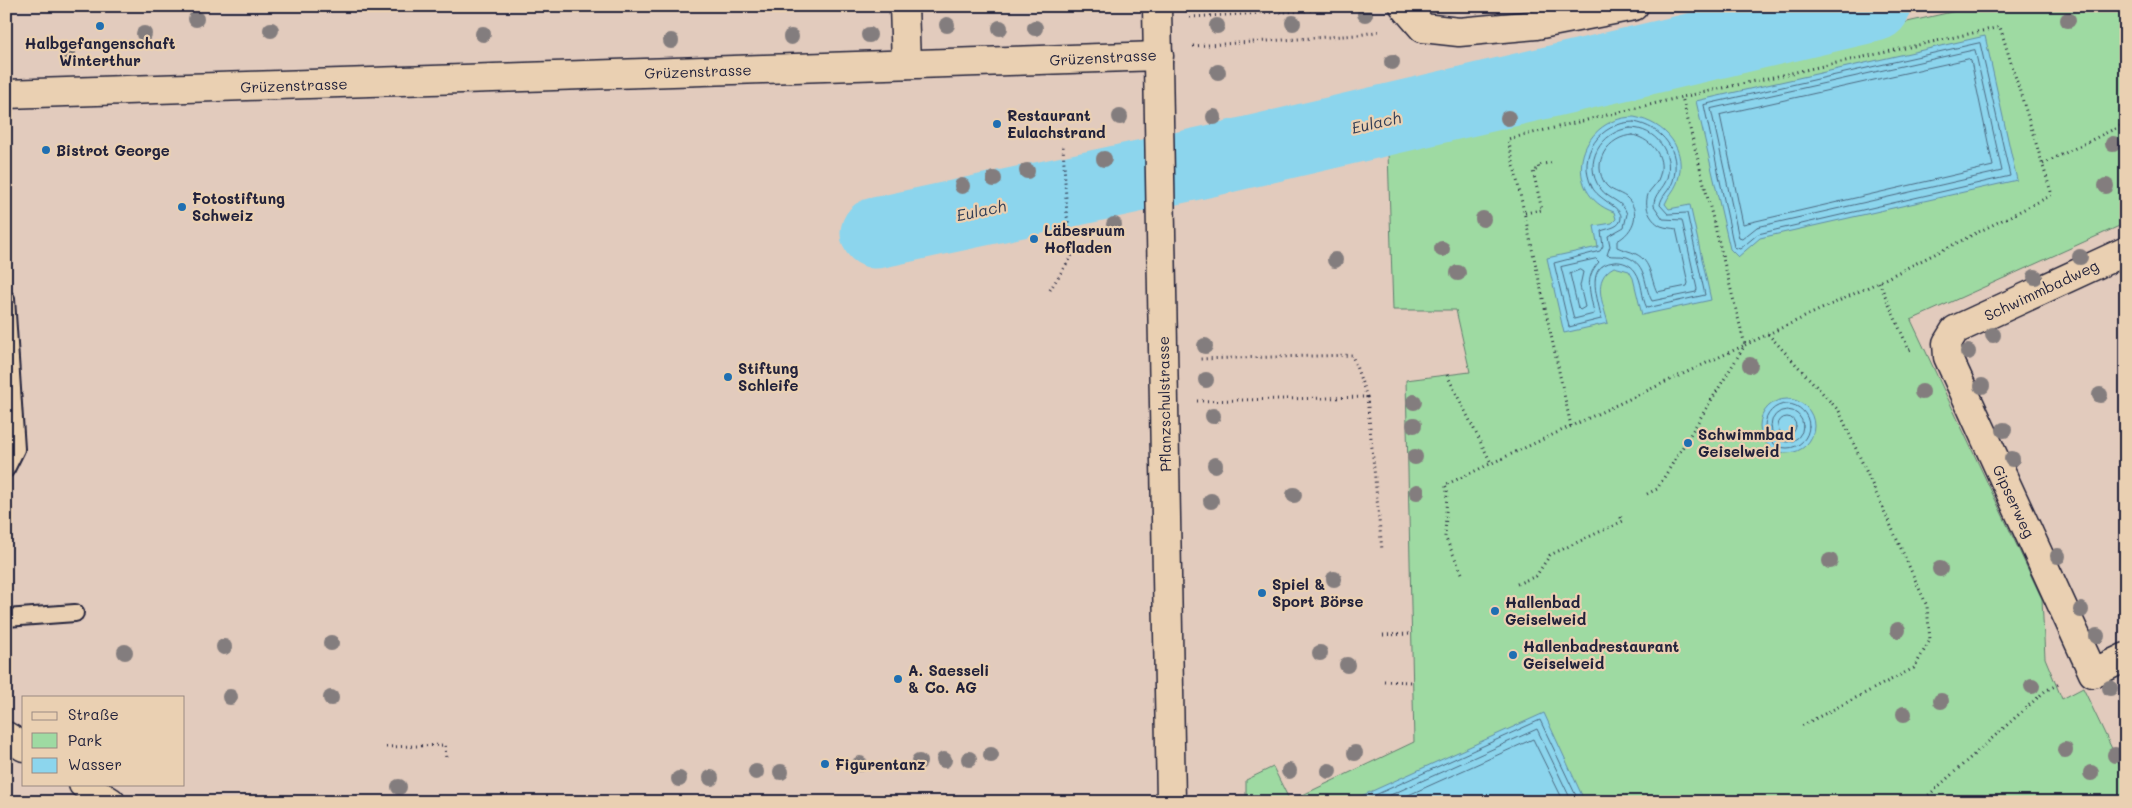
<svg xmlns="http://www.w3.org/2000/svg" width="2132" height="808" font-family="Mali,sans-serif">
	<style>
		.green { fill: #9edaa2; stroke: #607e6e }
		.water { fill: #8cd5ed; stroke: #628da6 }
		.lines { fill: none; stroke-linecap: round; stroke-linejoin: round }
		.shore { stroke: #4c6a82; stroke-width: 1 }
		.river { stroke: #8cd5ed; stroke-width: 71 }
		.lane-casing { stroke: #22223b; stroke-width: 20 }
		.street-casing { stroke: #22223b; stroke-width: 31 }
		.secondary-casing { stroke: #22223b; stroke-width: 31 }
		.primary-casing { stroke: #22223b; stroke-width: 31 }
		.path { stroke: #22223b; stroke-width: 3; stroke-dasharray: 1 4; stroke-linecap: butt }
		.lane { stroke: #ead0b2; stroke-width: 16 }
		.street { stroke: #ead0b2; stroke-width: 28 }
		.secondary { stroke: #ead0b2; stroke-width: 28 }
		.primary { stroke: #ead0b2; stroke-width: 28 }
		.tree { fill: #837d7e }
		.poi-dot { fill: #1f6fb2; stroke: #ead0b2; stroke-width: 2 }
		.labels { text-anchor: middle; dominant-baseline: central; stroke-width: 4.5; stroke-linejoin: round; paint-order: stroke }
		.poi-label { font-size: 15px; font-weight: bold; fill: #22223b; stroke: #ead0b2; text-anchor: start }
		.street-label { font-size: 15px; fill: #22223b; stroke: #ead0b2 }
		.water-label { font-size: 16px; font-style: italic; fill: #323d56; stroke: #ead0b2 }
	</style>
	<rect width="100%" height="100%" fill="#e2cbbd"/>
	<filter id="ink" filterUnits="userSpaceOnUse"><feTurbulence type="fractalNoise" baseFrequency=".02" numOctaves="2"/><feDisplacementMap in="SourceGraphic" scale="10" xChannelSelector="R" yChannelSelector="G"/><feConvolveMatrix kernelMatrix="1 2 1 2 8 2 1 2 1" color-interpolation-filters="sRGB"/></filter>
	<g filter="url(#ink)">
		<path class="green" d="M 1978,6 L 2126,6 L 2126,223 L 1911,320 L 2042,599 L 2045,658 L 2062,699 L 2083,688 L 2126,778 L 2126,802 L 1246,802 L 1246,780 L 1273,767 L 1290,801 L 1414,742 L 1406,380 L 1470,372 L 1456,310 L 1393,310 L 1388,152 L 1386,140 Z"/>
		<g class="water">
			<path d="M 1985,36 L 2017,180 L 1760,238 L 1738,257 L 1730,249 L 1696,101 Z"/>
			<path d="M 1634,117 C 1666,123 1689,150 1677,183 C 1674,191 1668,196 1665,204 L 1669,209 L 1690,205 L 1711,300 L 1642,315 L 1633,278 L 1629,271 L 1614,267 C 1591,279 1603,303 1608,323 L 1564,333 L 1547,258 L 1598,247 L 1594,226 L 1612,223 L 1616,219 L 1614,212 C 1561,194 1576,118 1634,117 Z"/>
			<circle cx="1787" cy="426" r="27"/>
			<path d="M 1544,713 L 1585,802 L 1348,802 Z"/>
		</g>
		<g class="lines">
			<g class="shore">
				<path d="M 1980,43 L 2010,176 L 1758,234 L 1740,249 L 1734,247 L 1704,105 Z"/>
				<path d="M 1975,50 L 2002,171 L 1757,227 L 1742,239 L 1739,238 L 1711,109 Z"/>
				<path d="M 1969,59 L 1971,61 L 1993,166 L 1743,224 L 1720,115 Z"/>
				<path d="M 1634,122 C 1662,127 1682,151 1673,181 C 1670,190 1661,196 1660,205 L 1668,214 L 1687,213 L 1705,295 L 1647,308 C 1641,297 1643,282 1635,271 C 1631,265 1622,261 1614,262 C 1582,266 1600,301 1601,319 L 1569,327 L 1554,263 L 1600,251 L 1603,246 L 1601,231 C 1608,228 1622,228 1621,216 C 1620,207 1598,199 1592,187 C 1576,155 1600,122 1634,122 Z"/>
				<path d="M 1630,128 C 1656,128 1674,153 1667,178 C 1664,189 1653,194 1654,206 L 1663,219 L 1682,220 L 1697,289 L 1696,292 L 1652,301 C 1643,285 1648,265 1627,257 C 1620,255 1613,257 1607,255 L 1610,246 L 1608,236 L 1624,227 L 1627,214 C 1623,200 1608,200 1600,188 C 1582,163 1601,131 1630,128 Z"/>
				<path d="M 1633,135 C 1653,140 1668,159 1658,180 C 1656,184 1652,188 1649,192 C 1643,205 1649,220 1661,226 C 1666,228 1672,228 1676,229 L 1688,283 L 1687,286 L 1657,292 C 1650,278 1652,262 1636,254 C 1630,251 1623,250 1617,247 L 1617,241 C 1634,232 1642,211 1626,197 C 1619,192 1611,191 1606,185 C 1590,163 1608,136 1633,135 Z"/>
				<path d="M 1596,259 L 1599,262 C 1583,279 1591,293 1594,314 L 1574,319 L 1561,267 Z"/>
				<path d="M 1580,270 L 1583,272 L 1580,286 L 1585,307 L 1580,310 L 1578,308 L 1570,274 Z"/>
				<circle cx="1787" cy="426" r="22"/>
				<circle cx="1787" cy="426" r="16"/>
				<circle cx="1787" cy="426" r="9"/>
				<path d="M 1360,802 L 1540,720 L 1579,802"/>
				<path d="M 1375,802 L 1537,729 L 1572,802"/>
				<path d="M 1393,802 L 1533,739 L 1564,802"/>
			</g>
			<path class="river" d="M 876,233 L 1210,161 L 1875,6"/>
			<defs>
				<g id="lane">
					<path d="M 6,299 L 16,449 L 6,469"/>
					<path d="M 6,618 L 75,613"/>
				</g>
				<g id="street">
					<path d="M 904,6 L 906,64"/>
					<path d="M 1404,6 L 1423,28 L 1459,32 L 1536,25 L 1634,6"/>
					<path d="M 6,94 L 1159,56"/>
					<path d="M 2126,251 L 1955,330 L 1947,343 L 1948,357 L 2093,673 L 2126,657"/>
				</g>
				<path id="secondary" d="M 1157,6 L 1171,802"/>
				<g id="primary">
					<path d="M 6,736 L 24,747"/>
					<path d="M 83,784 L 111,802"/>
				</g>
			</defs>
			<use href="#lane" class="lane-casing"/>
			<use href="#street" class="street-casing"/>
			<use href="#secondary" class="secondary-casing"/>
			<use href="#primary" class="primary-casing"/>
			<g class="path">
				<path d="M 1190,17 L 1371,7"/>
				<path d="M 1193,46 L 1358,35 L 1381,31"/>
				<path d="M 2043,164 L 2126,123"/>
				<path d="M 1525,213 L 1542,210 L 1533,171 L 1539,169 L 1538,165 L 1555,162"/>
				<path d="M 1879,282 L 1909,350 L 1914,348"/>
				<path d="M 1050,290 L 1074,252 L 1067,216 L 1063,146"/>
				<path d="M 1768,334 L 1839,411 L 1927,606 L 1930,640 L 1914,668 L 1801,726"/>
				<path d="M 1447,375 L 1491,463"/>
				<path d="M 1367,397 L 1382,550"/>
				<path d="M 1197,401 L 1367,397 L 1352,355 L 1197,359"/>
				<path d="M 1571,426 L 1508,139 L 1682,97 L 2000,27 L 2052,195 L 1879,282 L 1745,345 L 1657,489 L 1647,494"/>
				<path d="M 1462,573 L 1445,537 L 1447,489 L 1445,485 L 1745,345 L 1682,97"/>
				<path d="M 1517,584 L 1536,576 L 1550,555 L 1623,521 L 1620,516"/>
				<path d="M 1383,635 L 1412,634"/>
				<path d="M 1384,681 L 1412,682"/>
				<path d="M 386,747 L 445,745 L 446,760"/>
				<path d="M 1921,802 L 2045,691 L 2061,683"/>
			</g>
			<use href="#lane" class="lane"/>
			<use href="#street" class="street"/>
			<use href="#secondary" class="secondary"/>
			<use href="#primary" class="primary"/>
		</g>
		<g class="tree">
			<circle cx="1365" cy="14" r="8"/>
			<circle cx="196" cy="19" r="8"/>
			<circle cx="2068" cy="20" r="8"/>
			<circle cx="1293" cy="23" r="8"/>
			<circle cx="947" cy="25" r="8"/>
			<circle cx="1217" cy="26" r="8"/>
			<circle cx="1000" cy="28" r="8"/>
			<circle cx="1035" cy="28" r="8"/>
			<circle cx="271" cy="30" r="8"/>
			<circle cx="144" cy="34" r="8"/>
			<circle cx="483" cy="34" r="8"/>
			<circle cx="869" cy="35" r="8"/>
			<circle cx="791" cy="37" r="8"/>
			<circle cx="671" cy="41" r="8"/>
			<circle cx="68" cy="54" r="8"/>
			<circle cx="1392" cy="62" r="8"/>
			<circle cx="1218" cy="72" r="8"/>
			<circle cx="1120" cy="117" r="8"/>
			<circle cx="1214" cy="117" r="8"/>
			<circle cx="1508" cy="118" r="8"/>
			<circle cx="2113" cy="144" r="8"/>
			<circle cx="1104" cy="159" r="8"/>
			<circle cx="1027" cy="171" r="8"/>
			<circle cx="994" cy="179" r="8"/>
			<circle cx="962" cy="186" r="8"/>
			<circle cx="2106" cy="186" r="8"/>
			<circle cx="1483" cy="219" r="8"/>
			<circle cx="1114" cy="225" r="8"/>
			<circle cx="1442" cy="249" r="8"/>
			<circle cx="2080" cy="257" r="8"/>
			<circle cx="1335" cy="260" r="8"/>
			<circle cx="1458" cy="273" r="8"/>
			<circle cx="2035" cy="277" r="8"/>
			<circle cx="1993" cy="335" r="8"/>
			<circle cx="1205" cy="346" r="8"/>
			<circle cx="1968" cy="352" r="8"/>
			<circle cx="1750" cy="365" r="8"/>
			<circle cx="1206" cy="380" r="8"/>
			<circle cx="1982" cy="386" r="8"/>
			<circle cx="1922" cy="392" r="8"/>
			<circle cx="2100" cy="395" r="8"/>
			<circle cx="1414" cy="402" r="8"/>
			<circle cx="1213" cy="416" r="8"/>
			<circle cx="1414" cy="425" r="8"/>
			<circle cx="2004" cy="430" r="8"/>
			<circle cx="1415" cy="457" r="8"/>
			<circle cx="2012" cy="459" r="8"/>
			<circle cx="1215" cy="465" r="8"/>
			<circle cx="1417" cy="492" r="8"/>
			<circle cx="1294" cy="495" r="8"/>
			<circle cx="1211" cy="501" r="8"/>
			<circle cx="2058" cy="556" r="8"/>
			<circle cx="1830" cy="561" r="8"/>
			<circle cx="1940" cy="569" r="8"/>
			<circle cx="1334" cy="579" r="8"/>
			<circle cx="2081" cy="610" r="8"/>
			<circle cx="1898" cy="630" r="8"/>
			<circle cx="2097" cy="636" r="8"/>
			<circle cx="331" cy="643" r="8"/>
			<circle cx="224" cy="647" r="8"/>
			<circle cx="125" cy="652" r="8"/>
			<circle cx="1320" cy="653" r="8"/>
			<circle cx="1347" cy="665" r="8"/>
			<circle cx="2032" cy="686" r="8"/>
			<circle cx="2110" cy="688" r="8"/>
			<circle cx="230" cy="697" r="8"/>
			<circle cx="331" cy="698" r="8"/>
			<circle cx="1941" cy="701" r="8"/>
			<circle cx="1904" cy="714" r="8"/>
			<circle cx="2065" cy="750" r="8"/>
			<circle cx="1355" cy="753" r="8"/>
			<circle cx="991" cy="755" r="8"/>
			<circle cx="2115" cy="755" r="8"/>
			<circle cx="969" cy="759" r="8"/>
			<circle cx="944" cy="760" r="8"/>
			<circle cx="919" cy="762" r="8"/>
			<circle cx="860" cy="764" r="8"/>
			<circle cx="1289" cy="771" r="8"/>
			<circle cx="1329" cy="771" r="8"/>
			<circle cx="756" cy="772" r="8"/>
			<circle cx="781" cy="772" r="8"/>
			<circle cx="2091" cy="773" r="8"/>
			<circle cx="711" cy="778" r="8"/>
			<circle cx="679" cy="779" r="8"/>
			<circle cx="399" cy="787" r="8"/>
		</g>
	</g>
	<g class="poi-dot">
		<circle cx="100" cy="26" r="5"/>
		<circle cx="997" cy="124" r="5"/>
		<circle cx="46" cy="150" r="5"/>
		<circle cx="182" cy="207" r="5"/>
		<circle cx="1034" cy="239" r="5"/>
		<circle cx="728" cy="377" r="5"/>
		<circle cx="1688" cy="443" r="5"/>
		<circle cx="1262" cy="593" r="5"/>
		<circle cx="1495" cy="611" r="5"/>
		<circle cx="1513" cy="655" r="5"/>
		<circle cx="898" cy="679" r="5"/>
		<circle cx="825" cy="764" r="5"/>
	</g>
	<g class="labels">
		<g class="poi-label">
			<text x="100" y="43" text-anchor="middle">Halbgefangenschaft<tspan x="100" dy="17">Winterthur</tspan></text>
			<text x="1007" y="115">Restaurant<tspan x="1007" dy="17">Eulachstrand</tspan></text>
			<text x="56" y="150">Bistrot George</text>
			<text x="192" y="198">Fotostiftung<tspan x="192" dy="17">Schweiz</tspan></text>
			<text x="1044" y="230">Läbesruum<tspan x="1044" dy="17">Hofladen</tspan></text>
			<text x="738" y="368">Stiftung<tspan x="738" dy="17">Schleife</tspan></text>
			<text x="1698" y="434">Schwimmbad<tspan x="1698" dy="17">Geiselweid</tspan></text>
			<text x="1272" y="584">Spiel &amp;<tspan x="1272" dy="17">Sport Börse</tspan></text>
			<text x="1505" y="602">Hallenbad<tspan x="1505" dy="17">Geiselweid</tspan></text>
			<text x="1523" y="646">Hallenbadrestaurant<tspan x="1523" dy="17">Geiselweid</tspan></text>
			<text x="908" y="670">A. Saesseli<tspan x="908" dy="17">&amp; Co. AG</tspan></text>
			<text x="835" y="764">Figurentanz</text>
		</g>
		<g class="street-label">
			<text transform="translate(1103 57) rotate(-3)">Grüzenstrasse</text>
			<text transform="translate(698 71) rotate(-2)">Grüzenstrasse</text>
			<text transform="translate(294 85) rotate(-2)">Grüzenstrasse</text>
			<text transform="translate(2041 290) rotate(-25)">Schwimmbadweg</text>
			<text transform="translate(1164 404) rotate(-91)">Pflanzschulstrasse</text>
			<text transform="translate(2014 501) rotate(65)">Gipserweg</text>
		</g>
		<g class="water-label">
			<text transform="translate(1376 122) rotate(-13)">Eulach</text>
			<text transform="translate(981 210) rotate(-12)">Eulach</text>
		</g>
	</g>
	<rect width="2132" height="808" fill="none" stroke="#ead0b2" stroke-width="25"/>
	<rect x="12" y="12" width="2107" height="783" fill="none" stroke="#22223b" stroke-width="2" filter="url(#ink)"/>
	<rect x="22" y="696" width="162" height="90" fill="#ead0b2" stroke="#9a8a82"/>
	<rect x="32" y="712" width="25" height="8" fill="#ead0b2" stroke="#9a8a82"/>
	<text x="68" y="720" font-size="15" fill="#22223b">Straße</text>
	<rect x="32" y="733" width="25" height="15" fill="#9edaa2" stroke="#9a8a82"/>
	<text x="68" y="746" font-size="15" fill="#22223b">Park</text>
	<rect x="32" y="758" width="25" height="15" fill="#8cd5ed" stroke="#9a8a82"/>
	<text x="68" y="770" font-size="15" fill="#22223b">Wasser</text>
</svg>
